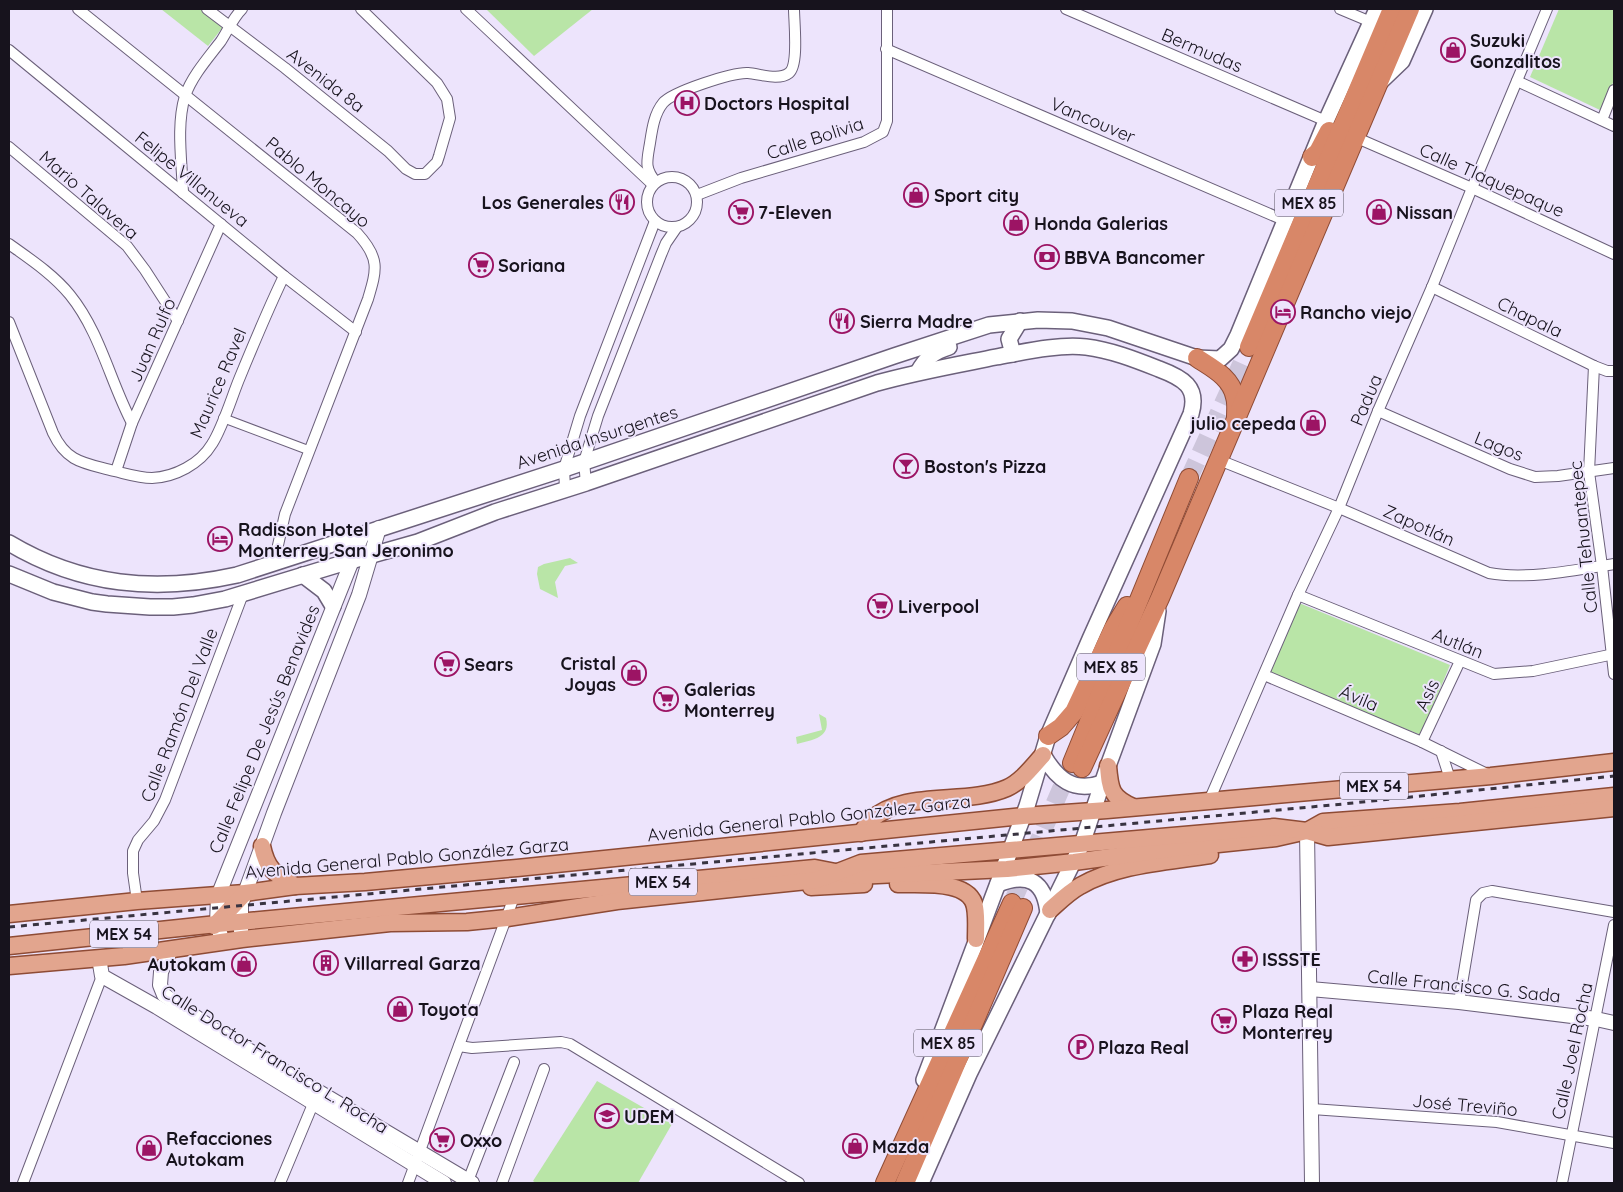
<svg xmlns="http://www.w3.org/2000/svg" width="1623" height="1192" font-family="Quicksand,sans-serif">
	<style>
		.green { fill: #b9e5a7 }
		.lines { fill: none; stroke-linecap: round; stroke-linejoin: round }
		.trunk-tunnel { stroke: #cdc5db; stroke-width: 18; stroke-dasharray: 18 9; stroke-linecap: butt }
		.pedestrian-casing { stroke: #6b607a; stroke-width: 10 }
		.minor-casing { stroke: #6b607a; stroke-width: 12 }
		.tertiary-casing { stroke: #6b607a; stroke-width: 16 }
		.secondary-casing { stroke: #6b607a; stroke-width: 18 }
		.primary-casing { stroke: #8e4b35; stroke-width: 19 }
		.trunk-casing { stroke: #8e4b35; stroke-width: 20 }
		.pedestrian { stroke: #fff; stroke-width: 8 }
		.minor { stroke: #fff; stroke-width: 10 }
		.tertiary { stroke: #fff; stroke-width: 14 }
		.secondary { stroke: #fff; stroke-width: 15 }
		.primary { stroke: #e2a58e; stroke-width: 16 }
		.trunk { stroke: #d88768; stroke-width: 18 }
		.rail { stroke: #393441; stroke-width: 3; stroke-dasharray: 6 6; stroke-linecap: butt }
		.labels { text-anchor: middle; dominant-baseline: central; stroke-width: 4; stroke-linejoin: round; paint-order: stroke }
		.shield { fill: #ede4fc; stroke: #575260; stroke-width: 1 }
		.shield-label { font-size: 16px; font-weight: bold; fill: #17131d }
		.poi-label { font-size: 18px; font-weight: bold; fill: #17131d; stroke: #ede4fc; text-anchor: start }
		.street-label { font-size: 18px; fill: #17131d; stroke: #ede4fc }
	</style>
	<rect width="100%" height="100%" fill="#ede4fc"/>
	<g class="green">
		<path d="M 161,9 L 201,9 L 223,27 L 208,46 Z"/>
		<path d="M 486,9 L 593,9 L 534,56 Z"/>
		<path d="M 1559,9 L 1614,9 L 1614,80 L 1603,108 L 1600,110 L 1530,77 Z"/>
		<path d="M 570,558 L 578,563 L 565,566 L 555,582 L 558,598 L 540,589 L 537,574 L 538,567 L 544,564 Z"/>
		<path d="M 1299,603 L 1450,665 L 1421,735 L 1268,675 Z"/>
		<path d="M 819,714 L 826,718 C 831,738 812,740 797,744 L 796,737 L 822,730 Z"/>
		<path d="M 597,1081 L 672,1124 L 638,1183 L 536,1183 L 533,1181 Z"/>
	</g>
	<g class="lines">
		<g class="trunk-tunnel">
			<path d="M 1189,478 L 1249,347"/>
			<path d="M 1012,903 L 1072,763"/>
		</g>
		<defs>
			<path id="pedestrian" d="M 223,418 L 308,450"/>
			<g id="minor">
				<path d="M 78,9 L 357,233 C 380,258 377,269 368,299 L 285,514 L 274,563"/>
				<path d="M 207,9 L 285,68 L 388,151 L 406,169 L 415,174 L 425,174 L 437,162 L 439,156 L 450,118 L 447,99 L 437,83 L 361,9"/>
				<path d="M 466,9 L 651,183"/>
				<path d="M 1066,9 L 1326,121"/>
				<path d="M 1340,9 L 1371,22"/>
				<path d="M 886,49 L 1286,221"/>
				<path d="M 9,50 L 284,276 L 356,332"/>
				<path d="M 1517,81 L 1614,126"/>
				<path d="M 1602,120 L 1614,90"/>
				<path d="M 1357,138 L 1472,188 L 1614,254"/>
				<path d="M 9,147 L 127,246 L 145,270 L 178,321"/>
				<circle cx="672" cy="202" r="25"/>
				<path d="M 656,182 C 644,168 647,161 650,143 C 652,130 654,114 663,103 C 672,92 733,72 748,73 C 760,74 779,81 789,73 C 799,65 794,22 794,9"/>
				<path d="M 183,193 C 182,162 176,126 185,96 C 192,76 208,58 221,41 C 228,30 233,18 242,9"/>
				<path d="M 697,195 L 741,178 L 864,142 L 883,132 L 887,121 L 887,9"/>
				<path d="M 9,244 C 30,259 54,275 70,295 C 100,332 110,381 132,423"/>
				<path d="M 1432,287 L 1594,366 L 1607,371 L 1614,371"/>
				<path d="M 9,322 L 53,433 C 67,463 85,463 114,471 C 127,474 139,478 152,478 C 175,477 200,464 212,444 C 223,427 232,396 240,377 C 254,343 268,309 284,276"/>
				<path d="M 1594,366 L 1589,472 L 1602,566 L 1614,674"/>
				<path d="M 1378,411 L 1510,469 L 1535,477 L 1558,476 L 1614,468"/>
				<path d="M 1219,460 L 1339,508 L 1489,573 C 1526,580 1576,570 1614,564"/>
				<path d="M 116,471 L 132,423 L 221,224"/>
				<path d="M 586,483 L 584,462 L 598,416 L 661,255 L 666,243 L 677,227"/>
				<path d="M 565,488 L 564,469 L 580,416 L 655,221"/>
				<path d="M 1298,595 L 1494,674 L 1533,671 L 1614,654"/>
				<path d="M 1264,675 L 1422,742 L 1489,775"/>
				<path d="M 1422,742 L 1460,661"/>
				<path d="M 1441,751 L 1450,779"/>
				<path d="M 1209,801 L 1298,595 L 1339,508 L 1378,411 L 1432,287 L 1472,188 L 1547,9"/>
				<path d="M 137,901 L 133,873 L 133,851 L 138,840 L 154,821 L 165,800 L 243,594"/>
				<path d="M 1459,1002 L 1476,900 L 1483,893 L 1492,891 L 1614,912"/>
				<path d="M 459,1046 L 472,1048 L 561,1042 L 570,1044 L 799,1183"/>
				<path d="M 1312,1109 L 1497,1122 L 1614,1143"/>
				<path d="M 468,1181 L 514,1062"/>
				<path d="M 23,1183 L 102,976"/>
				<path d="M 280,1183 L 313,1104"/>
				<path d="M 408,1183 L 514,897"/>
				<path d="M 502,1183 L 544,1069"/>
				<path d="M 1562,1183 L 1614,925"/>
			</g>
			<g id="tertiary">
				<path d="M 1307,831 L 1312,1183"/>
				<path d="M 241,931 L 241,905 L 245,893 L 274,813 L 359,595 L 379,528"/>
				<path d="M 223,942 L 217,924 L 218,896 L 363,533"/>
				<path d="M 171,949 L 161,972 L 160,985 L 164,995 L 213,1029 L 472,1183"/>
				<path d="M 99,958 L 102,976 L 157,1007 L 444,1183"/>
				<path d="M 1310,989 L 1459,1002 L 1596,1019 L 1614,1023"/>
			</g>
			<g id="secondary">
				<path d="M 1379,83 L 1402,61 L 1425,9"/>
				<path d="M 1013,354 L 1009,339 L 1020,321"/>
				<path d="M 918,372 C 926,358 933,352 949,347"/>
				<path d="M 9,543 C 81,586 156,593 237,575 L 564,469 L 894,356 L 989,325 L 1038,320 L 1072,321 L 1108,328 L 1197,358 L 1220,359 L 1231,349 L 1238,335 L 1326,121 L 1377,9"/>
				<path d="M 9,574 L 53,592 L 92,602 L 107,604 L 150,607 L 173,607 L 193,605 L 225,599 L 340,564 L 418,542 L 495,512 L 586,483 L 877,383 C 916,372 956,365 996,357 C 1024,352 1057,344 1086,347 C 1111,350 1136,360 1159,369 C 1183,378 1199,387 1191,414 L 1090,639 L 1048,736 L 1027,806 L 924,1080"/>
				<path d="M 303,575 L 324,591 L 333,606"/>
				<path d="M 1043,755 C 1057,779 1073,793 1102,783"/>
				<path d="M 998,884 C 1028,872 1045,881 1048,914"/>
				<path d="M 921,1183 L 969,1074 L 1082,844 L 1108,766 L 1153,644 L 1158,611"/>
			</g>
			<g id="primary">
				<path d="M 1108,766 C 1110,790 1111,797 1133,807"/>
				<path d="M 861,833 C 864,829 867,824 871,820 C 904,789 966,806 1007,788 C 1021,782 1032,767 1043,755"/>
				<path d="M 262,846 C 267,870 275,874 295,886"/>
				<path d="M 898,884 C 920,885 970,879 975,907 C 977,917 976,929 976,939"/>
				<path d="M 811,887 L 864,884"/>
				<path d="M 1050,910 C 1060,901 1069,892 1080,886 C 1118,864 1167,862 1210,855"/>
				<path d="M 9,914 L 137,901 L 245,893 L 295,886 L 365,882 L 517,868 L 1023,816 L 1107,810 L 1491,776 L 1614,762"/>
				<path d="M 214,926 L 245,893"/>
				<path d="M 9,946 L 217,924 L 815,868 L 856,876 L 1007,869 L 1074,862 L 1170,849 L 1276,838 L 1307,831 L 1323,822 L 1460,812 L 1614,796"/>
				<path d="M 9,966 L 124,956 L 242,939 L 390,923 L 467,922 L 507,918 L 617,901 L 817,880 L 861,863 L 1274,827 L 1307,831 L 1328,837 L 1614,808"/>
			</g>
			<g id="trunk">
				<path d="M 1312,157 L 1318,152 L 1329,131"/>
				<path d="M 1249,347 L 1392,9"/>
				<path d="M 1197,358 C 1212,368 1231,377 1235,397 C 1237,403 1236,411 1236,417"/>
				<path d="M 1048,736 L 1061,727 L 1074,712 L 1113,629 L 1127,606"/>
				<path d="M 1072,763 L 1189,478"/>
				<path d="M 1082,768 L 1160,598 L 1410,9"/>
				<path d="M 885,1183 L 1012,903"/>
				<path d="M 905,1183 L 1023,908"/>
			</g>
		</defs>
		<use href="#pedestrian" class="pedestrian-casing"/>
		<use href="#minor" class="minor-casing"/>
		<use href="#tertiary" class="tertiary-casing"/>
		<use href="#secondary" class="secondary-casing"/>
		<use href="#primary" class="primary-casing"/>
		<use href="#trunk" class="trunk-casing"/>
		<use href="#pedestrian" class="pedestrian"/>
		<use href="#minor" class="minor"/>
		<use href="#tertiary" class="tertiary"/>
		<use href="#secondary" class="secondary"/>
		<use href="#primary" class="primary"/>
		<use href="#trunk" class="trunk"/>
		<path class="rail" d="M 9,927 L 1343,804 L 1614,776"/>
	</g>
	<defs>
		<symbol id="shop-ring" viewBox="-11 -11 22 22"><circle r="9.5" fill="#ede4fc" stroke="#9c1464" stroke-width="1.5"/><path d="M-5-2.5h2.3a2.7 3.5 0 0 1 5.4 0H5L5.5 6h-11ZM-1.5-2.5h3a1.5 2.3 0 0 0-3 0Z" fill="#9c1464"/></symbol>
		<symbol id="hospital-ring" viewBox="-11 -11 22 22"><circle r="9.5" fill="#ede4fc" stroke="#9c1464" stroke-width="1.5"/><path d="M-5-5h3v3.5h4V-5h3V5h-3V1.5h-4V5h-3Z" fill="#9c1464"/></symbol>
		<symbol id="restaurant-ring" viewBox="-11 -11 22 22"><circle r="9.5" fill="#ede4fc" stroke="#9c1464" stroke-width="1.5"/><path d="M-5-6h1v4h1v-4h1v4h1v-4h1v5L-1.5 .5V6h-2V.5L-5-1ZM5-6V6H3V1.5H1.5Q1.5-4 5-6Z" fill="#9c1464"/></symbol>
		<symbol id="supermarket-ring" viewBox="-11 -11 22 22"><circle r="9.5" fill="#ede4fc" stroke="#9c1464" stroke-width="1.5"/><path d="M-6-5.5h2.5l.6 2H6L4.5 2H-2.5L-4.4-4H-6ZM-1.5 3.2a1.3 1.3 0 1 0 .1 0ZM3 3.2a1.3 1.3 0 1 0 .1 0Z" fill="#9c1464"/></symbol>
		<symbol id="bank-ring" viewBox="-11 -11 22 22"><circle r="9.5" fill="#ede4fc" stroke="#9c1464" stroke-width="1.5"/><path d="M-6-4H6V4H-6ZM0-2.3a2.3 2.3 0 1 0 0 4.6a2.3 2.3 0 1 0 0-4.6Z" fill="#9c1464"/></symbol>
		<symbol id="hotel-ring" viewBox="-11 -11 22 22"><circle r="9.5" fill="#ede4fc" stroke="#9c1464" stroke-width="1.5"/><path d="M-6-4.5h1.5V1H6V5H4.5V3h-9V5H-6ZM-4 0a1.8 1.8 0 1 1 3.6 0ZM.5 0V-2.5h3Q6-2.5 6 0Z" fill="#9c1464"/></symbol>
		<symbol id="bar-ring" viewBox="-11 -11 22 22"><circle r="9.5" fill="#ede4fc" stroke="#9c1464" stroke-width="1.5"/><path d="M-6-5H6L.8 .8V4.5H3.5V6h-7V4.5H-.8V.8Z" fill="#9c1464"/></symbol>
		<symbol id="pharmacy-ring" viewBox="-11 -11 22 22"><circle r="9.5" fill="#ede4fc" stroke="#9c1464" stroke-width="1.5"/><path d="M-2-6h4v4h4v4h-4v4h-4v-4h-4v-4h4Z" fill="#9c1464"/></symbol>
		<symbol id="building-ring" viewBox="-11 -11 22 22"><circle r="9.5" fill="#ede4fc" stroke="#9c1464" stroke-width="1.5"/><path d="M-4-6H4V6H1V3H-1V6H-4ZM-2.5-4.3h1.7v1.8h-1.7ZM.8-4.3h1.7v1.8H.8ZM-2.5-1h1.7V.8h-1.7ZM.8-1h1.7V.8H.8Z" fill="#9c1464"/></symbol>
		<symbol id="parking-ring" viewBox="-11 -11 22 22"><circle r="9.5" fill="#ede4fc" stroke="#9c1464" stroke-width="1.5"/><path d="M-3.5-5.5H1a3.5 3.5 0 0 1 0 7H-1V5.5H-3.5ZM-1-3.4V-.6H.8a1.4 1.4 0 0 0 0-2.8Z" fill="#9c1464"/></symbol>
		<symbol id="university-ring" viewBox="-11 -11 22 22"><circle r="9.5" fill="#ede4fc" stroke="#9c1464" stroke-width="1.5"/><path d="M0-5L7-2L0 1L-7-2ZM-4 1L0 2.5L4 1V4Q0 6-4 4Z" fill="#9c1464"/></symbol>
	</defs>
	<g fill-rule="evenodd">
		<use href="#shop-ring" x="1439" y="36" width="28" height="28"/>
		<use href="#hospital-ring" x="673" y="89" width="28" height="28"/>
		<use href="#shop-ring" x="902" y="181" width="28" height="28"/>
		<use href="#restaurant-ring" x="608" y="188" width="28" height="28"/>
		<use href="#supermarket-ring" x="727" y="198" width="28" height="28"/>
		<use href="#shop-ring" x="1365" y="198" width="28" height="28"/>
		<use href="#shop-ring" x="1002" y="209" width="28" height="28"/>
		<use href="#bank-ring" x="1033" y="243" width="28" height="28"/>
		<use href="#supermarket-ring" x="467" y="251" width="28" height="28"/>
		<use href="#hotel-ring" x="1269" y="298" width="28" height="28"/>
		<use href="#restaurant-ring" x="828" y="307" width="28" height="28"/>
		<use href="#shop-ring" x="1299" y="409" width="28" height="28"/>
		<use href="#bar-ring" x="892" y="452" width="28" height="28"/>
		<use href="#hotel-ring" x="206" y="525" width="28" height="28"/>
		<use href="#supermarket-ring" x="866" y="592" width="28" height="28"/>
		<use href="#supermarket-ring" x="433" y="650" width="28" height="28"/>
		<use href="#shop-ring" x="620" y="659" width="28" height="28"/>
		<use href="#supermarket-ring" x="652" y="685" width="28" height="28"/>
		<use href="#pharmacy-ring" x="1231" y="945" width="28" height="28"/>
		<use href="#building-ring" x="312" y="949" width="28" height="28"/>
		<use href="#shop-ring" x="230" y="950" width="28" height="28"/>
		<use href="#shop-ring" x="386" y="995" width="28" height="28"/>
		<use href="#supermarket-ring" x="1210" y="1007" width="28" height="28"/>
		<use href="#parking-ring" x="1067" y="1033" width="28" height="28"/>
		<use href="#university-ring" x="593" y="1102" width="28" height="28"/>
		<use href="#supermarket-ring" x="428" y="1126" width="28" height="28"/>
		<use href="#shop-ring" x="841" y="1132" width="28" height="28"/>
		<use href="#shop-ring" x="135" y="1134" width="28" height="28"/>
	</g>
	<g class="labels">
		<g class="shield">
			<rect x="1275" y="189.5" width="68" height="27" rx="4"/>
			<rect x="1077" y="653.5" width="68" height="27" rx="4"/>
			<rect x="1340" y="772.5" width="68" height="27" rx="4"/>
			<rect x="629" y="868.5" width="68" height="27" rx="4"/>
			<rect x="90" y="920.5" width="68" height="27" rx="4"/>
			<rect x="914" y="1029.5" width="68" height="27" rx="4"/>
		</g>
		<g class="shield-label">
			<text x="1309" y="203">MEX 85</text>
			<text x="1111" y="667">MEX 85</text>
			<text x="1374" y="786">MEX 54</text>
			<text x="663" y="882">MEX 54</text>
			<text x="124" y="934">MEX 54</text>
			<text x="948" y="1043">MEX 85</text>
		</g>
		<g class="poi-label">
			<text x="1470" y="40">Suzuki<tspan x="1470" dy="21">Gonzalitos</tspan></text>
			<text x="704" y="103">Doctors Hospital</text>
			<text x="934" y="195">Sport city</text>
			<text x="604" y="202" text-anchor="end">Los Generales</text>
			<text x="758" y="212">7-Eleven</text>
			<text x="1396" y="212">Nissan</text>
			<text x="1034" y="223">Honda Galerias</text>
			<text x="1064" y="257">BBVA Bancomer</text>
			<text x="498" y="265">Soriana</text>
			<text x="1300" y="312">Rancho viejo</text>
			<text x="860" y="321">Sierra Madre</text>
			<text x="1296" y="423" text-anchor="end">julio cepeda</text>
			<text x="924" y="466">Boston's Pizza</text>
			<text x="238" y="529">Radisson Hotel<tspan x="238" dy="21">Monterrey San Jeronimo</tspan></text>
			<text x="898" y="606">Liverpool</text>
			<text x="616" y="663" text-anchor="end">Cristal<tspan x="616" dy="21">Joyas</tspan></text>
			<text x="464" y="664">Sears</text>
			<text x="684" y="689">Galerias<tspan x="684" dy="21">Monterrey</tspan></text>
			<text x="1262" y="959">ISSSTE</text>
			<text x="344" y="963">Villarreal Garza</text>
			<text x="226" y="964" text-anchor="end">Autokam</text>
			<text x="418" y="1009">Toyota</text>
			<text x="1242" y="1011">Plaza Real<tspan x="1242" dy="21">Monterrey</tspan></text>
			<text x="1098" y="1047">Plaza Real</text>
			<text x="624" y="1116">UDEM</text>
			<text x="166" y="1138">Refacciones<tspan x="166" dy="21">Autokam</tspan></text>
			<text x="460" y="1140">Oxxo</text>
			<text x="872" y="1146">Mazda</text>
		</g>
		<g class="street-label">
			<text transform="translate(1202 50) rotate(23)">Bermudas</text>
			<text transform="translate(326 80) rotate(38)">Avenida 8a</text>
			<text transform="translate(1093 120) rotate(23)">Vancouver</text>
			<text transform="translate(815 138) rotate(-18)">Calle Bolivia</text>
			<text transform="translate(192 179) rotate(39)">Felipe Villanueva</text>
			<text transform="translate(1492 180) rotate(24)">Calle Tlaquepaque</text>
			<text transform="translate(318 182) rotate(40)">Pablo Moncayo</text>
			<text transform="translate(89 195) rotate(41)">Mario Talavera</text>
			<text transform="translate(1530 317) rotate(26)">Chapala</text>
			<text transform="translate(152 340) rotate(-66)">Juan Rulfo</text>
			<text transform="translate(218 383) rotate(-67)">Maurice Ravel</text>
			<text transform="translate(1366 400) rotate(-67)">Padua</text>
			<text transform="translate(597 437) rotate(-18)">Avenida Insurgentes</text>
			<text transform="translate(1499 446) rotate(22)">Lagos</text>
			<text transform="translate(1419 525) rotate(24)">Zapotlán</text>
			<text transform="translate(1583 537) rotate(-96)">Calle Tehuantepec</text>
			<text transform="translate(1458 643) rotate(22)">Autlán</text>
			<text transform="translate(1427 695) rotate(-65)">Asís</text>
			<text transform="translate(1359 698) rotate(23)">Ávila</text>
			<text transform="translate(179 715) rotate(-69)">Calle Ramón Del Valle</text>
			<text transform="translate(264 729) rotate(-68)">Calle Felipe De Jesús Benavides</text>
			<text transform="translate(809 818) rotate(-6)">Avenida General Pablo González Garza</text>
			<text transform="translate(407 858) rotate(-5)">Avenida General Pablo González Garza</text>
			<text transform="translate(1464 986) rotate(6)">Calle Francisco G. Sada</text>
			<text transform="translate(1572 1051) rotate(-78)">Calle Joel Rocha</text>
			<text transform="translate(275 1059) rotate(32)">Calle Doctor Francisco L. Rocha</text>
			<text transform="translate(1465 1105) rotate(5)">José Treviño</text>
		</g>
	</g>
	<rect width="1623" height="1192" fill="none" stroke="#17131d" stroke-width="20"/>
</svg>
